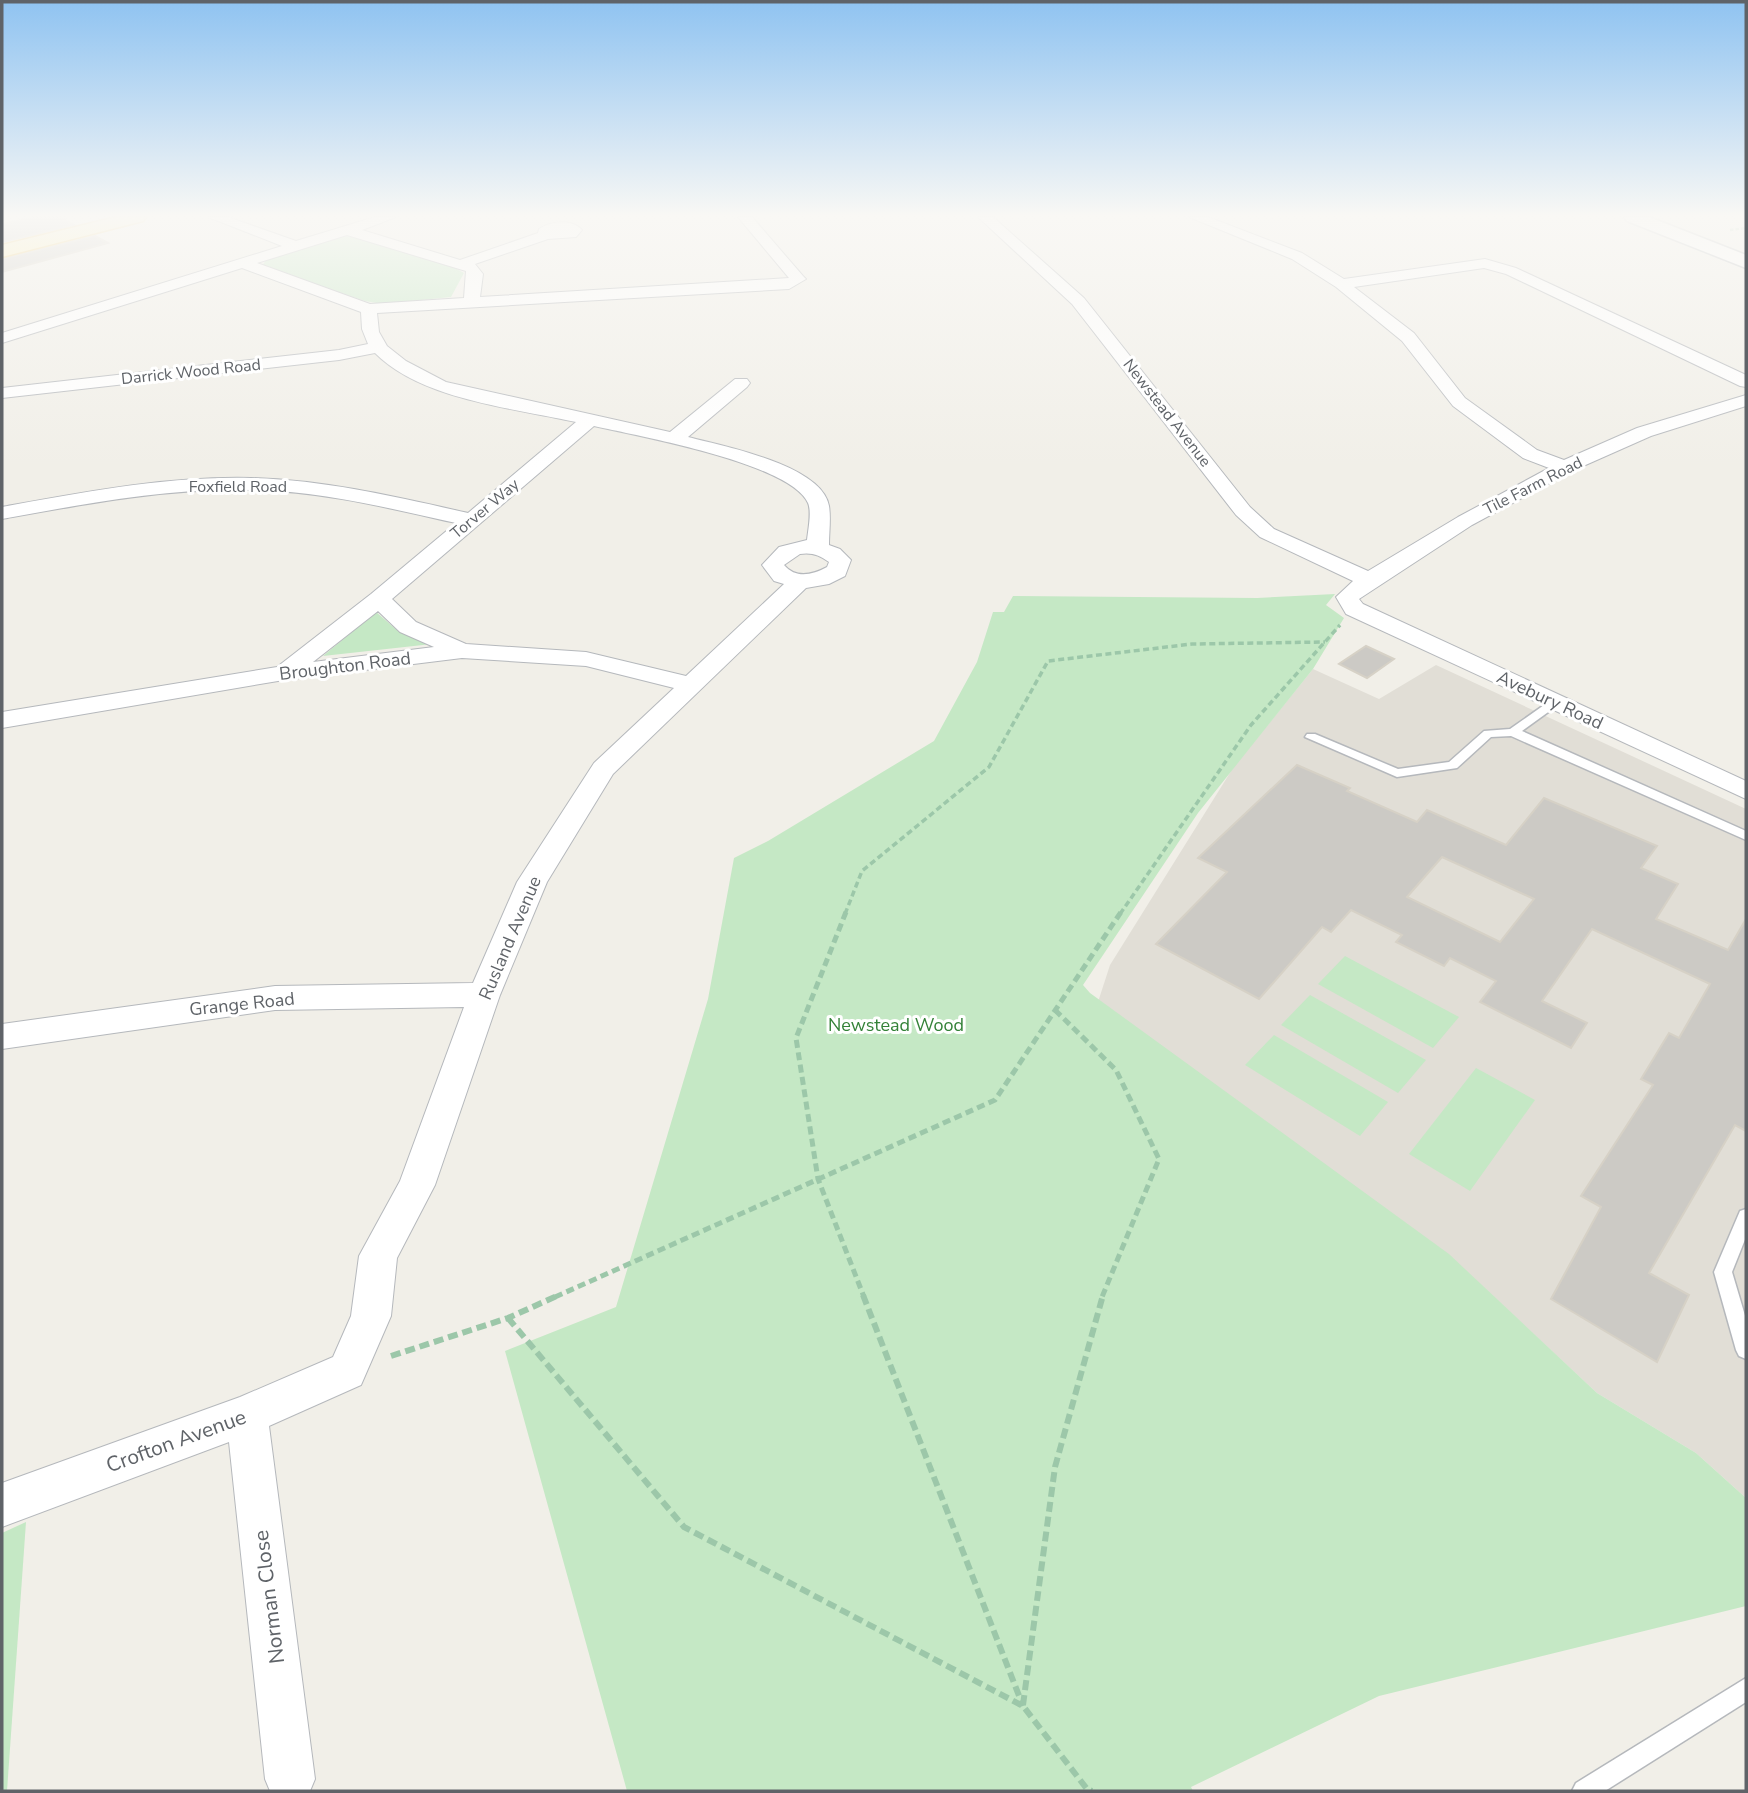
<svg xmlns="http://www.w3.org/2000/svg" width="1748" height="1793" font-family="'Nunito Sans',sans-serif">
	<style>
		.education { fill: #e1ded6 }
		.green { fill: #c5e8c5 }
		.building { fill: #cccac5; stroke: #d6d1c6; stroke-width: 2; fill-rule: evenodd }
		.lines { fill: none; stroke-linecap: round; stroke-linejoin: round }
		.lane-casing { stroke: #b5b8bc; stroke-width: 3 }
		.street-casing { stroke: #b5b8bc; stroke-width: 2 }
		.secondary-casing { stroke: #b6babf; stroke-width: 3 }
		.primary-casing { stroke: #f2c960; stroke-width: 3 }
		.path-far3 { stroke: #9cc7a9; stroke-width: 2.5; stroke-dasharray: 3.5 2; stroke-linecap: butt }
		.path-far2 { stroke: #9cc7a9; stroke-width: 3.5; stroke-dasharray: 6 3.5; stroke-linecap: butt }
		.path-far1 { stroke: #9cc7a9; stroke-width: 5; stroke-dasharray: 8 4.5; stroke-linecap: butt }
		.path { stroke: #9cc7a9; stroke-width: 6; stroke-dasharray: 10 5; stroke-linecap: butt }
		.lane { fill: #fff; fill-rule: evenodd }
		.street { fill: #fff; fill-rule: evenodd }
		.secondary { fill: #fff; fill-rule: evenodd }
		.primary { fill: #fff2af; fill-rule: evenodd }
		.labels { text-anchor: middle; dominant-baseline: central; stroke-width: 6; stroke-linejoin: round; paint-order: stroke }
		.far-street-label { font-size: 16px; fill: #5f6368; stroke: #fff }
		.street-label { font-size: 18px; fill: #5f6368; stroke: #fff }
		.park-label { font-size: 18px; fill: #348238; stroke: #fff }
		.near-street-label { font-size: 21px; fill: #5f6368; stroke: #fff }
	</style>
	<rect width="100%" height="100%" fill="#f1efe8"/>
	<path class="education" d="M 1436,665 L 1746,809 L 1746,1498 L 1696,1453 L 1597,1393 L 1448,1254 L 1098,1002 L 1110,965 L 1233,768 L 1313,669 L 1379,699 Z"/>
	<g class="green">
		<path d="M 350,236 L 455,268 L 464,273 L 451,297 L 382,304 L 365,301 L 262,266 L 266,260 L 341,237 Z"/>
		<path d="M 1335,594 L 1326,605 L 1344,618 L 1313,669 L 1198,813 L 1083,985 L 1090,993 L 1449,1254 L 1597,1393 L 1696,1453 L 1746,1498 L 1746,1606 L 1379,1696 L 1191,1787 L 1193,1791 L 627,1791 L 505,1351 L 616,1307 L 708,999 L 734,858 L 768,841 L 934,741 L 977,662 L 993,612 L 1004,612 L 1013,596 L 1257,598 Z"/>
		<path d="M 376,612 L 398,631 L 432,644 L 323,656 Z"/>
		<path d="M 1345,956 L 1459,1017 L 1433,1048 L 1318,984 Z"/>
		<path d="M 1310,995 L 1426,1060 L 1398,1093 L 1281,1025 Z"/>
		<path d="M 1274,1035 L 1388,1102 L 1360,1136 L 1245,1065 Z"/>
		<path d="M 1476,1068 L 1535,1100 L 1470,1191 L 1409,1154 Z"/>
		<path d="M 26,1522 L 7,1791 L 2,1791 L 2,1533 Z"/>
	</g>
	<g class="building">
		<path d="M 35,217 L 59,217 L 74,225 L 2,242 L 2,224 Z"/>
		<path d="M 95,236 L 108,243 L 2,272 L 2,259 Z"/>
		<path d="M 1366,646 L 1394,659 L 1367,678 L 1339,664 Z"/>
		<path d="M 1297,765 L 1350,788 L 1347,791 L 1417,822 L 1427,810 L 1506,845 L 1544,798 L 1657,846 L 1641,868 L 1678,884 L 1656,919 L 1728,950 L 1746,919 L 1746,1131 L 1735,1125 L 1649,1273 L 1689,1295 L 1657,1362 L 1551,1299 L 1601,1207 L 1581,1196 L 1653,1085 L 1641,1079 L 1669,1033 L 1679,1038 L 1710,984 L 1592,929 L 1542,1001 L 1587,1023 L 1571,1048 L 1480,1002 L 1496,981 L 1450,958 L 1444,966 L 1396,942 L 1402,935 L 1351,910 L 1331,932 L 1322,927 L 1259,999 L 1156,944 L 1227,872 L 1198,858 ZM 1442,857 L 1534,899 L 1500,942 L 1407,897 Z"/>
	</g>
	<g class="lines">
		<defs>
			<g id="lane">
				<path d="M 1554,698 L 1560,702 L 1558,705 L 1522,731 L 1746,831 L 1746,840 L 1511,736 L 1491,737 L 1457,768 L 1397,777 L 1305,737 L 1307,734 L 1315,734 L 1398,769 L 1449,762 L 1484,731 L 1510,729 Z"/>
				<path d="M 1746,1209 L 1746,1237 L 1732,1272 L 1746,1319 L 1746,1359 L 1739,1356 L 1736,1350 L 1714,1272 L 1740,1211 Z"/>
				<path d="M 1746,1678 L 1746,1702 L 1605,1791 L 1572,1791 L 1576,1783 Z"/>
			</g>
			<g id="street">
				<path d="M 208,217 L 228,217 L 296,241 L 375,217 L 396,217 L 362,230 L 460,260 L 538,233 L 539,229 C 551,221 572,219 582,230 L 576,237 L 548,239 L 475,264 L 483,274 L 480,297 L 789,278 L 738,217 L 752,217 L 803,276 L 806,279 L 789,289 L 377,313 L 379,332 L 387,346 L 406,361 L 446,382 L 670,432 L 735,379 L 747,379 L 750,383 L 747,387 L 688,437 C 723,446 822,465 829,506 C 831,518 829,532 829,545 L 840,549 L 851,560 L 845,576 L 829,584 L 806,588 L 613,774 L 547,882 L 500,995 L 435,1185 L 397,1258 L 391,1316 L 361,1385 L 269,1426 L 315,1779 L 310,1791 L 270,1791 L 265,1779 L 229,1442 L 2,1527 L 2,1483 L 240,1397 L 333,1357 L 351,1316 L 359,1256 L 400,1181 L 464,1007 L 275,1010 L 2,1049 L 2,1024 L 275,986 L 473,983 L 517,882 L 594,763 L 674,688 L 586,666 L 462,658 L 284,680 L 2,728 L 2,712 L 277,667 L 371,594 L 456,523 C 388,508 321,491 251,490 C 167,488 84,504 2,519 L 2,507 C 84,492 167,476 251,478 C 325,480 397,497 468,513 L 576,422 C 513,408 422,400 375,353 L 339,360 L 2,398 L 2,388 L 339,350 L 368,344 L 362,329 L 361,312 L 242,268 L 2,343 L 2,333 L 282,246 ZM 347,235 L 466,271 L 464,298 L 370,304 L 257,263 ZM 594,426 C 638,436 790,463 808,503 C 812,512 808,530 807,540 L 779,547 L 762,565 L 774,581 L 784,584 L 686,676 L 586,652 L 466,644 L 416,622 L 392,599 ZM 800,554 C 811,552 820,555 829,562 L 827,567 C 812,575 796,579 784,565 ZM 378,611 L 400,632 L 434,647 L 313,662 Z"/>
				<path d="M 978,217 L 993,217 L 1084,298 L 1250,507 L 1274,529 L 1368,571 L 1458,517 L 1549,468 L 1523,458 L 1453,406 L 1402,341 L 1336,287 L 1292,259 L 1189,217 L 1208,217 L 1302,253 L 1344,279 L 1485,259 L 1516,268 L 1746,375 L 1746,387 L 1740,386 L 1506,274 L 1484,268 L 1354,287 L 1414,333 L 1465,398 L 1537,450 L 1564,460 L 1637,428 L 1746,395 L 1746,406 L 1651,436 L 1572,471 L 1472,525 L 1359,599 L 1363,604 L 1746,781 L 1746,799 L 1346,614 L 1336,597 L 1353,581 L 1260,537 L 1236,515 L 1072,304 Z"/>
			</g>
			<path id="secondary" d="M 1624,217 L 1649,217 L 1746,255 L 1746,268 L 1627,221 Z"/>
			<path id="primary" d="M 116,217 L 146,217 L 143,221 L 2,257 L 2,245 Z"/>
		</defs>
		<use href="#lane" class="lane-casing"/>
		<use href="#street" class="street-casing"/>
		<use href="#secondary" class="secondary-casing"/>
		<use href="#primary" class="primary-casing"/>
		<path class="path-far3" d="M 1730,230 L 1746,228"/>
		<g class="path-far2">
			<path d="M 845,914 L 862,871 L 989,767 L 1048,661 L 1192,644 L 1325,642"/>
			<path d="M 1120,914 L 1251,725 L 1340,625"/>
		</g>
		<g class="path-far1">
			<path d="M 846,912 L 796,1038 L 818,1179 L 864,1297"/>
			<path d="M 1055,1010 L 1116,1070 L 1159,1159 L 1102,1297"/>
			<path d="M 555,1297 L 995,1100 L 1121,912"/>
		</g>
		<g class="path">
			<path d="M 863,1295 L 1023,1706"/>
			<path d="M 508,1318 L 684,1527 L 1023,1706 L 1087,1789 L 1092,1791"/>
			<path d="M 391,1356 L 508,1318 L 559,1295"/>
			<path d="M 1023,1705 L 1055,1467 L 1103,1295"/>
		</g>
		<use href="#lane" class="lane"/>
		<use href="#street" class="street"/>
		<use href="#secondary" class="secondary"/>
		<use href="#primary" class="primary"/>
	</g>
	<linearGradient id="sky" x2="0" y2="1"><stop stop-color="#8fc3f1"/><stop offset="0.46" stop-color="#f9f8f5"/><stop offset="1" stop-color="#f9f8f5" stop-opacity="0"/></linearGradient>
	<rect width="1748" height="468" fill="url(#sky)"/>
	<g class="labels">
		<g class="far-street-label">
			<text transform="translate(191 372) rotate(-6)">Darrick Wood Road</text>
			<text transform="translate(1167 413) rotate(52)">Newstead Avenue</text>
			<text transform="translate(1533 486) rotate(-27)">Tile Farm Road</text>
			<text x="238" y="487">Foxfield Road</text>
			<text transform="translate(485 509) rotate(-40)">Torver Way</text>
		</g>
		<g class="street-label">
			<text transform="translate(345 666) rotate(-7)">Broughton Road</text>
			<text transform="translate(1550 700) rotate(25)">Avebury Road</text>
			<text transform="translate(510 938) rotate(-67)">Rusland Avenue</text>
			<text transform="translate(242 1004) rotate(-6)">Grange Road</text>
		</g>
		<g class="park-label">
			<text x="896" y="1025">Newstead Wood</text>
		</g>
		<g class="near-street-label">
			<text transform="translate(176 1441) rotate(-20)">Crofton Avenue</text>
			<text transform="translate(269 1597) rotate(-97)">Norman Close</text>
		</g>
	</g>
	<rect width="1748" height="1793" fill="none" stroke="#5f6368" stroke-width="7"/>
</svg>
